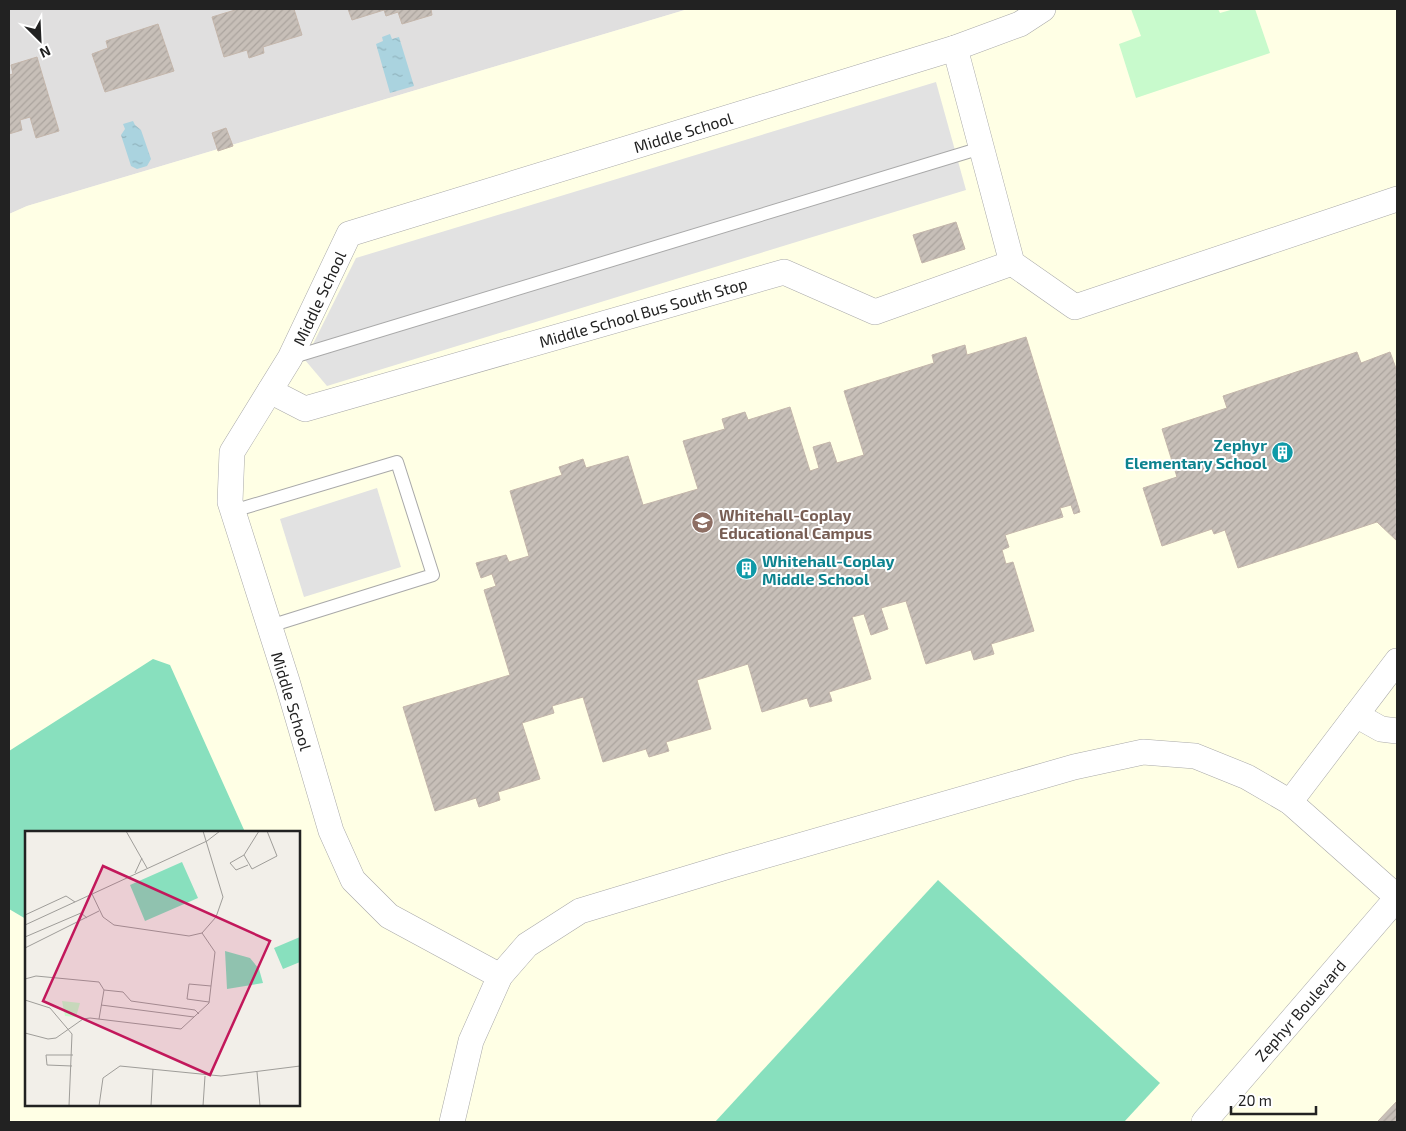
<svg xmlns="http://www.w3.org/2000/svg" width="1406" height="1131" font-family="'Exo 2',sans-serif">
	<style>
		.residential { fill: #e0dfdf }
		.education { fill: #ffffe5; fill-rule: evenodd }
		.park { fill: #c8facc }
		.pitch { fill: #88e0be }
		.parking { fill: #e2e2e2 }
		.water { fill: url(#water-ripples) }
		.building { fill: url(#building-hatch); stroke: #c4b6ab }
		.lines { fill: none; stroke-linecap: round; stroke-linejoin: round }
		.lane-casing { stroke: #a9a9a9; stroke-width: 14 }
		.street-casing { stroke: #a9a9a9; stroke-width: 26 }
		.lane { stroke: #fff; stroke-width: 12 }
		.street { stroke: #fff; stroke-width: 25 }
		.labels { text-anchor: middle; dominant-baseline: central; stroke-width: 4; stroke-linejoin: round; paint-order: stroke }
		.street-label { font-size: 16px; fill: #222; stroke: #fff }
		.culture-label { font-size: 16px; font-weight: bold; fill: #0d838f; stroke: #fff; text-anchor: end }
		.education-label { font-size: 16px; font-weight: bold; fill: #785e54; stroke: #fff; text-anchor: start }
		.inset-road { fill: none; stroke: #9f9d99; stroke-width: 1 }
		.view { fill: #c2185b; fill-opacity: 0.15; stroke: #c2185b; stroke-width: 2.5 }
		.inset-edge { fill: none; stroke: #222; stroke-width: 2.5 }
	</style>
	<defs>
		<pattern id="water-ripples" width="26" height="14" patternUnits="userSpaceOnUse" patternTransform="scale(1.25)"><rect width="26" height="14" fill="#aad3df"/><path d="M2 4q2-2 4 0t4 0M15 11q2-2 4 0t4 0" fill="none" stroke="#92b5bf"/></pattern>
		<pattern id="building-hatch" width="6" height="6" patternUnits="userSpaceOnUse" patternTransform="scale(1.25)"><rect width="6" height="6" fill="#c7bfb8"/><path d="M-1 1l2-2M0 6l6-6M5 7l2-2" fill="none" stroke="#aba49e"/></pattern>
	</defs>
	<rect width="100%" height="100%" fill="#f2efe9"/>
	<path class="residential" d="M 9,9 L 688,9 L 27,206 L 9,214 Z"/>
	<path class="education" d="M 688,9 L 1397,9 L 1397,1122 L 9,1122 L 9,214 L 27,206 ZM 26,832 L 299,832 L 299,1105 L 26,1105 Z"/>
	<path class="park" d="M 1131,9 L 1218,9 L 1220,13 L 1234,9 L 1255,9 L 1270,53 L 1136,98 L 1119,44 L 1141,36 Z"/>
	<g class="pitch">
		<path d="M 153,659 L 170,665 L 245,832 L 26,832 L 26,919 L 9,909 L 9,751 Z"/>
		<path d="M 938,880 L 1160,1083 L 1124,1122 L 715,1122 Z"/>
	</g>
	<g class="parking">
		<path d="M 936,82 L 966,190 L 327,386 L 305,360 L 356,258 Z"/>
		<path d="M 377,488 L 401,567 L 304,597 L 280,519 Z"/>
	</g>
	<g class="water">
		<path d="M 390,34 L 392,39 L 399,37 L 414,86 L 390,93 L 376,44 L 383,41 L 382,37 Z"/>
		<path d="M 133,121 L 135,125 L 141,130 L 151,159 L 147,166 L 137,169 L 131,166 L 121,135 L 125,129 L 123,124 Z"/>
	</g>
	<g class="building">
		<path d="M 234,9 L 294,9 L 302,35 L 263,47 L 264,53 L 249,58 L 247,50 L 224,57 L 212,17 L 235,10 Z"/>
		<path d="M 348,9 L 431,9 L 432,15 L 402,24 L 398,12 L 386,16 L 384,10 L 352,20 Z"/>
		<path d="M 158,24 L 174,71 L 105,92 L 92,54 L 108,48 L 106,41 Z"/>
		<path d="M 37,57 L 59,131 L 36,138 L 30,117 L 20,120 L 22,130 L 9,134 L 9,75 L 13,74 L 11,65 Z"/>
		<path d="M 226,128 L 233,146 L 218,151 L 212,133 Z"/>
		<path d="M 956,222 L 965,249 L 922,263 L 913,235 Z"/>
		<path d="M 1026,337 L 1080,512 L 1074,514 L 1071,505 L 1060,508 L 1063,517 L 1005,535 L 1009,547 L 1002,550 L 1006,564 L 1013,562 L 1034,631 L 991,644 L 994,654 L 974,660 L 971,650 L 926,664 L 906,601 L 881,608 L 888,629 L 871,635 L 864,614 L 852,617 L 871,679 L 829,692 L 832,701 L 810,707 L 807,698 L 762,712 L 748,664 L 697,680 L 711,729 L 666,742 L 669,751 L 649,757 L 646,749 L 603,762 L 583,697 L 552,706 L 554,713 L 522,723 L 540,779 L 498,792 L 500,800 L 479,807 L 476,798 L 435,811 L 403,707 L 510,675 L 484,590 L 496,586 L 492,574 L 481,578 L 476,563 L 506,555 L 509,562 L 529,556 L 510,491 L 562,475 L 559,467 L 583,459 L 586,468 L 628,456 L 643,505 L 698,489 L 683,441 L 725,429 L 722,419 L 745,412 L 748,420 L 790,407 L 810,471 L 819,468 L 813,447 L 830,442 L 837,463 L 864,455 L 844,391 L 934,363 L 932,355 L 965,345 L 967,355 Z"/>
		<path d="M 1357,352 L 1361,363 L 1390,352 L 1397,371 L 1397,541 L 1377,522 L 1238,568 L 1225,530 L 1214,534 L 1212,529 L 1162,546 L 1143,488 L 1177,477 L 1162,429 L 1227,408 L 1223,396 Z"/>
		<path d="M 1397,1101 L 1397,1122 L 1377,1122 L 1379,1120 Z"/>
	</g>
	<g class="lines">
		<defs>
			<g id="lane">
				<path d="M 290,358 L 981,148"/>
				<path d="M 233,511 L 397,462 L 433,575 L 270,626"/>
			</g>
			<g id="street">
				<path d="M 955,48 L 1012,263 L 1075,307 L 1397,199"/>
				<path d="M 270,391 L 305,409 L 784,272 L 875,312 L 1012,263"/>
				<path d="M 1356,715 L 1381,729 L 1397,731"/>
				<path d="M 1290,802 L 1397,661"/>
				<path d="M 500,976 L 389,916 L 353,880 L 331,831 L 287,681 L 230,502 L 232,452 L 290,358 L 349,234 L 955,48 L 1020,24 L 1043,9"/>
				<path d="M 452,1122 L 471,1041 L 500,976 L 527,945 L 580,911 L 729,866 L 1074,767 L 1143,752 L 1195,756 L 1247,777 L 1290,802 L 1397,897"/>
				<path d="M 1204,1122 L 1397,898"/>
			</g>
		</defs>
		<use href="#lane" class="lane-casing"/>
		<use href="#street" class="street-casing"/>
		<use href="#lane" class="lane"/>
		<use href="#street" class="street"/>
	</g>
	<defs>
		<symbol id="building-disc" viewBox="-11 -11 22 22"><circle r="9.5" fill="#0f9aa8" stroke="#fff"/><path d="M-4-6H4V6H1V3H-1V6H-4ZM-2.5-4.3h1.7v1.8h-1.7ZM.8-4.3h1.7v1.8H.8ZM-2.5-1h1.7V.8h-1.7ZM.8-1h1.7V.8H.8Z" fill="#fff"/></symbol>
		<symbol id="school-disc" viewBox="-11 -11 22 22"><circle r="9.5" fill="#8d6e63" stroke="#fff"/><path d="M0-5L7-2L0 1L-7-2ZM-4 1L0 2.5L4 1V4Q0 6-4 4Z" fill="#fff"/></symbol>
	</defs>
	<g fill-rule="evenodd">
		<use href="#building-disc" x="1270" y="440" width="25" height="25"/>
		<use href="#school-disc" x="690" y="510" width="25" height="25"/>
		<use href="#building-disc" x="734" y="556" width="25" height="25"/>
	</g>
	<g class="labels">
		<g class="street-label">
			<text transform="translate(683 132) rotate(-17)">Middle School</text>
			<text transform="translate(319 298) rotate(-65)">Middle School</text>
			<text transform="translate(643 312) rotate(-16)">Middle School Bus South Stop</text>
			<text transform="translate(292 701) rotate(73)">Middle School</text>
			<text transform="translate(1300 1010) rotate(-49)">Zephyr Boulevard</text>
		</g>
		<g class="culture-label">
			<text x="1267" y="444">Zephyr<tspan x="1267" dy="18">Elementary School</tspan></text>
			<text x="762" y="560" text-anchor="start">Whitehall-Coplay<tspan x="762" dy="18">Middle School</tspan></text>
		</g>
		<g class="education-label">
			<text x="719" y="514">Whitehall-Coplay<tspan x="719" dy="18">Educational Campus</tspan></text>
		</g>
	</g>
	<g transform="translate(25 831)">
		<rect width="275" height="275" fill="#f2efe9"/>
		<path d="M 37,170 L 55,172 L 51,186 L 40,185 Z" fill="#c8facc"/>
		<path d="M 157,31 L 173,67 L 120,90 L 105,54 ZM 275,106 L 275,131 L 258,138 L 249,117 ZM 200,120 L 225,127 L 234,138 L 238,152 L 202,158 Z" fill="#88e0be"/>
		<path class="inset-road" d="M 101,0 L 122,37M 219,24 L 227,38 L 252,25 L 242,0M 223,34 L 211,39 L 205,32 L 219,24 L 234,0M 110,42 L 117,27M 67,63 L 78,86 L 89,94 L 164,105 L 177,102 L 191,86 L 198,66 L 178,0M 0,84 L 41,65 L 50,71M 0,94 L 182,10 L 195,0M 0,106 L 56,82 L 62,87M 0,117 L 74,80M 0,148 L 11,145 L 74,151 L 79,159 L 74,188M 79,159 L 98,161 L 106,170 L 170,179 L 174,183M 0,169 L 25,177 L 47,203 L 44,275M 184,171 L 162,168 L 164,153 L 186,155M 76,174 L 169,186M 0,202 L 23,208 L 31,207 L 58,188 L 65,187 L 156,198 L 184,172 L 190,121 L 177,102M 47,235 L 22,234 L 21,224 L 48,224M 232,241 L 235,275M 74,275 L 78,247 L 95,235 L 196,245 L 275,235M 126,275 L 128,238M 178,275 L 180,245"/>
		<path class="view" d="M 78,35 L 245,110 L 185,244 L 18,170 Z"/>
		<rect width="275" height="275" class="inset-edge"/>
	</g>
	<rect width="1406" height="1131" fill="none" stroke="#222222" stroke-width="20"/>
	<g transform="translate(40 40) rotate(156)" stroke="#ffffff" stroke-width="4" paint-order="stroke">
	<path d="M0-4L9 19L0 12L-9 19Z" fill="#222222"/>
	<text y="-8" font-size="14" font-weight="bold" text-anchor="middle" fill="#222222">N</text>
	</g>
	<path d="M1231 1106v8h85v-8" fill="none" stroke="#222222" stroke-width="2.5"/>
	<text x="1238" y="1106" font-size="15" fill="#222222" stroke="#ffffff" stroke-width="4" paint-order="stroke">20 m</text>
</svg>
